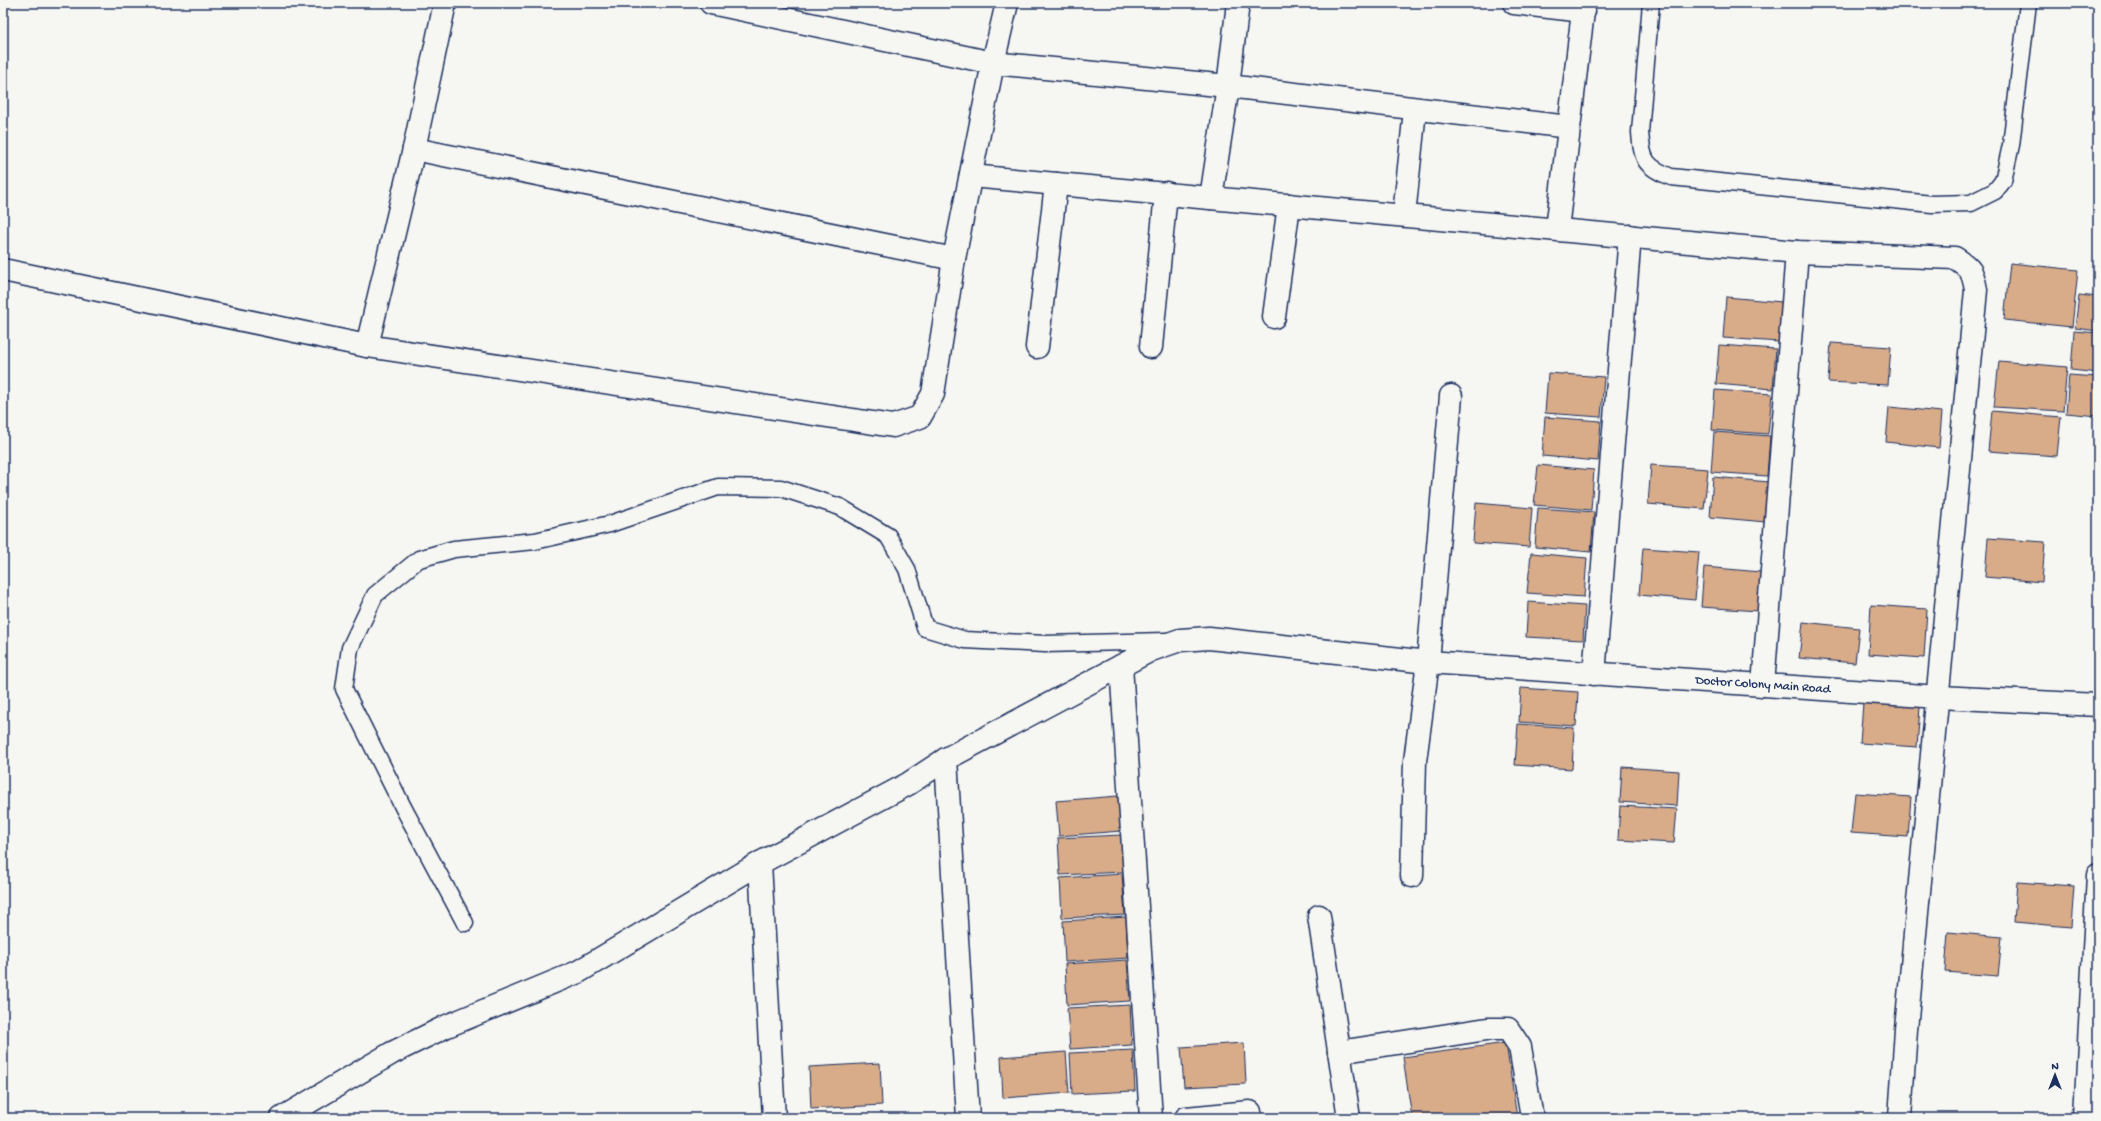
<svg xmlns="http://www.w3.org/2000/svg" width="2101" height="1121" font-family="'Gochi Hand',sans-serif">
	<style>
		.building { fill: #d8ab89; stroke: #1b2f5e }
		.lines { fill: none; stroke-linecap: round; stroke-linejoin: round }
		.lane-casing { stroke: #1b2f5e; stroke-width: 19 }
		.street-casing { stroke: #1b2f5e; stroke-width: 25 }
		.lane { stroke: #f6f6f2; stroke-width: 16 }
		.street { stroke: #f6f6f2; stroke-width: 22 }
		.labels { text-anchor: middle; dominant-baseline: central; stroke-width: 3.5; stroke-linejoin: round; paint-order: stroke }
		.street-label { font-size: 13px; fill: #1b2f5e; stroke: #f6f6f2 }
	</style>
	<rect width="100%" height="100%" fill="#f6f6f2"/>
	<filter id="ink" filterUnits="userSpaceOnUse"><feTurbulence type="fractalNoise" baseFrequency=".025" numOctaves="2"/><feDisplacementMap in="SourceGraphic" scale="8" xChannelSelector="R" yChannelSelector="G"/><feConvolveMatrix kernelMatrix="1 2 1 2 8 2 1 2 1" color-interpolation-filters="sRGB"/></filter>
	<g filter="url(#ink)">
		<g class="building">
			<path d="M 2010,263 L 2078,270 L 2072,327 L 2004,320 Z"/>
			<path d="M 2079,295 L 2098,297 L 2098,331 L 2075,328 Z"/>
			<path d="M 1726,297 L 1782,302 L 1779,342 L 1723,338 Z"/>
			<path d="M 2074,331 L 2098,333 L 2098,373 L 2071,370 Z"/>
			<path d="M 1831,343 L 1891,347 L 1888,385 L 1828,382 Z"/>
			<path d="M 1719,345 L 1776,349 L 1773,389 L 1716,384 Z"/>
			<path d="M 1999,361 L 2067,367 L 2063,411 L 1994,407 Z"/>
			<path d="M 1548,373 L 1604,377 L 1601,417 L 1545,413 Z"/>
			<path d="M 2069,375 L 2098,377 L 2098,416 L 2066,413 Z"/>
			<path d="M 1715,390 L 1772,394 L 1768,434 L 1712,430 Z"/>
			<path d="M 1889,407 L 1942,412 L 1939,448 L 1886,442 Z"/>
			<path d="M 1992,411 L 2061,417 L 2057,456 L 1988,451 Z"/>
			<path d="M 1545,417 L 1601,421 L 1598,461 L 1542,456 Z"/>
			<path d="M 1714,432 L 1770,436 L 1767,476 L 1711,472 Z"/>
			<path d="M 1538,465 L 1594,470 L 1591,510 L 1534,505 Z"/>
			<path d="M 1651,465 L 1708,469 L 1704,509 L 1648,504 Z"/>
			<path d="M 1713,477 L 1769,482 L 1766,522 L 1710,517 Z"/>
			<path d="M 1476,503 L 1532,508 L 1529,547 L 1473,543 Z"/>
			<path d="M 1538,508 L 1594,512 L 1591,552 L 1535,547 Z"/>
			<path d="M 1988,538 L 2045,542 L 2042,582 L 1985,577 Z"/>
			<path d="M 1643,548 L 1699,552 L 1695,600 L 1639,595 Z"/>
			<path d="M 1531,553 L 1587,558 L 1584,597 L 1527,593 Z"/>
			<path d="M 1704,567 L 1761,572 L 1758,611 L 1701,607 Z"/>
			<path d="M 1528,602 L 1585,606 L 1583,640 L 1526,637 Z"/>
			<path d="M 1871,605 L 1927,609 L 1924,658 L 1868,654 Z"/>
			<path d="M 1803,622 L 1859,628 L 1855,663 L 1799,658 Z"/>
			<path d="M 1521,688 L 1578,692 L 1576,726 L 1519,722 Z"/>
			<path d="M 1863,703 L 1920,707 L 1917,747 L 1860,743 Z"/>
			<path d="M 1518,724 L 1574,728 L 1572,769 L 1515,765 Z"/>
			<path d="M 1622,767 L 1679,771 L 1677,806 L 1620,802 Z"/>
			<path d="M 1855,793 L 1911,797 L 1908,837 L 1851,833 Z"/>
			<path d="M 1118,796 L 1121,831 L 1059,836 L 1056,801 Z"/>
			<path d="M 1620,806 L 1677,809 L 1674,843 L 1618,840 Z"/>
			<path d="M 1121,835 L 1123,872 L 1060,875 L 1058,838 Z"/>
			<path d="M 1122,874 L 1125,915 L 1062,918 L 1060,878 Z"/>
			<path d="M 2017,882 L 2074,886 L 2071,927 L 2014,922 Z"/>
			<path d="M 1126,917 L 1128,958 L 1065,962 L 1063,921 Z"/>
			<path d="M 1948,932 L 2002,937 L 1998,976 L 1945,972 Z"/>
			<path d="M 1127,960 L 1130,1001 L 1067,1005 L 1065,964 Z"/>
			<path d="M 1130,1005 L 1132,1045 L 1070,1049 L 1067,1008 Z"/>
			<path d="M 1244,1043 L 1246,1084 L 1184,1087 L 1181,1047 Z"/>
			<path d="M 1506,1043 L 1517,1118 L 1412,1118 L 1403,1057 Z"/>
			<path d="M 1133,1050 L 1135,1091 L 1072,1094 L 1070,1053 Z"/>
			<path d="M 1066,1052 L 1069,1093 L 1003,1098 L 1001,1057 Z"/>
			<path d="M 880,1063 L 882,1105 L 811,1109 L 809,1067 Z"/>
		</g>
		<g class="lines">
			<defs>
				<g id="lane">
					<path d="M 1651,3 L 1640,132 C 1642,160 1645,167 1671,177 L 1932,204 L 1971,203 L 1995,191 L 2003,181 L 2011,145 L 2028,3"/>
					<path d="M 465,923 L 403,807 L 344,689 L 350,648 L 375,595 L 419,559 L 454,549 L 535,541 L 610,524 L 718,487 L 781,488 L 840,507 L 888,536 L 907,569 L 925,628 L 965,640 L 1045,644 L 1166,641"/>
				</g>
				<g id="street">
					<path d="M 711,3 L 993,63 L 1228,86 L 1569,127"/>
					<path d="M 1514,3 L 1584,11"/>
					<path d="M 414,149 L 954,259"/>
					<path d="M 971,176 L 1797,252 L 1955,258 C 1971,268 1973,272 1976,290 L 1906,1029 L 1900,1118"/>
					<path d="M 1211,198 L 1228,86 L 1238,3"/>
					<path d="M 1404,215 L 1415,110"/>
					<path d="M 1557,229 L 1584,3"/>
					<path d="M 3,270 L 367,346 L 893,426 L 920,417 L 933,394 L 954,259 L 993,63 L 1007,3"/>
					<path d="M 1274,317 L 1289,205"/>
					<path d="M 367,346 L 414,149 L 445,3"/>
					<path d="M 1037,347 L 1056,184"/>
					<path d="M 1151,347 L 1166,193"/>
					<path d="M 1121,666 L 1151,1118"/>
					<path d="M 1594,674 L 1630,236"/>
					<path d="M 1763,685 L 1797,252"/>
					<path d="M 946,759 L 968,1118"/>
					<path d="M 760,863 L 774,1118"/>
					<path d="M 1412,876 L 1415,761 L 1428,662 L 1451,396"/>
					<path d="M 1319,916 L 1349,1118"/>
					<path d="M 1339,1052 L 1487,1029 L 1508,1029 L 1520,1047 L 1532,1118"/>
					<path id="s1" d="M 282,1118 L 392,1053 L 447,1026 L 578,972 L 760,863 L 908,784 L 946,759 L 1151,650 L 1180,640 L 1209,638 L 1428,662 L 1939,697 L 2098,705"/>
					<path d="M 1186,1118 L 1250,1112"/>
					<path d="M 2085,1118 L 2098,875"/>
				</g>
			</defs>
			<use href="#lane" class="lane-casing"/>
			<use href="#street" class="street-casing"/>
			<use href="#lane" class="lane"/>
			<use href="#street" class="street"/>
		</g>
	</g>
	<g class="labels">
		<g class="street-label">
			<text stroke="none"><textPath href="#s1" startOffset="1604">Doctor Colony Main Road</textPath></text>
		</g>
	</g>
	<rect width="2101" height="1121" fill="none" stroke="#f6f6f2" stroke-width="16"/>
	<rect x="8" y="8" width="2085" height="1105" fill="none" stroke="#1b2f5e" stroke-width="1.5" filter="url(#ink)"/>
	<g transform="translate(2055 1075)" stroke="#f6f6f2" stroke-width="3" paint-order="stroke">
	<path d="M0-3L7 15L0 10L-7 15Z" fill="#1b2f5e"/>
	<text y="-6" font-size="11" font-weight="bold" text-anchor="middle" fill="#1b2f5e">N</text>
	</g>
</svg>
